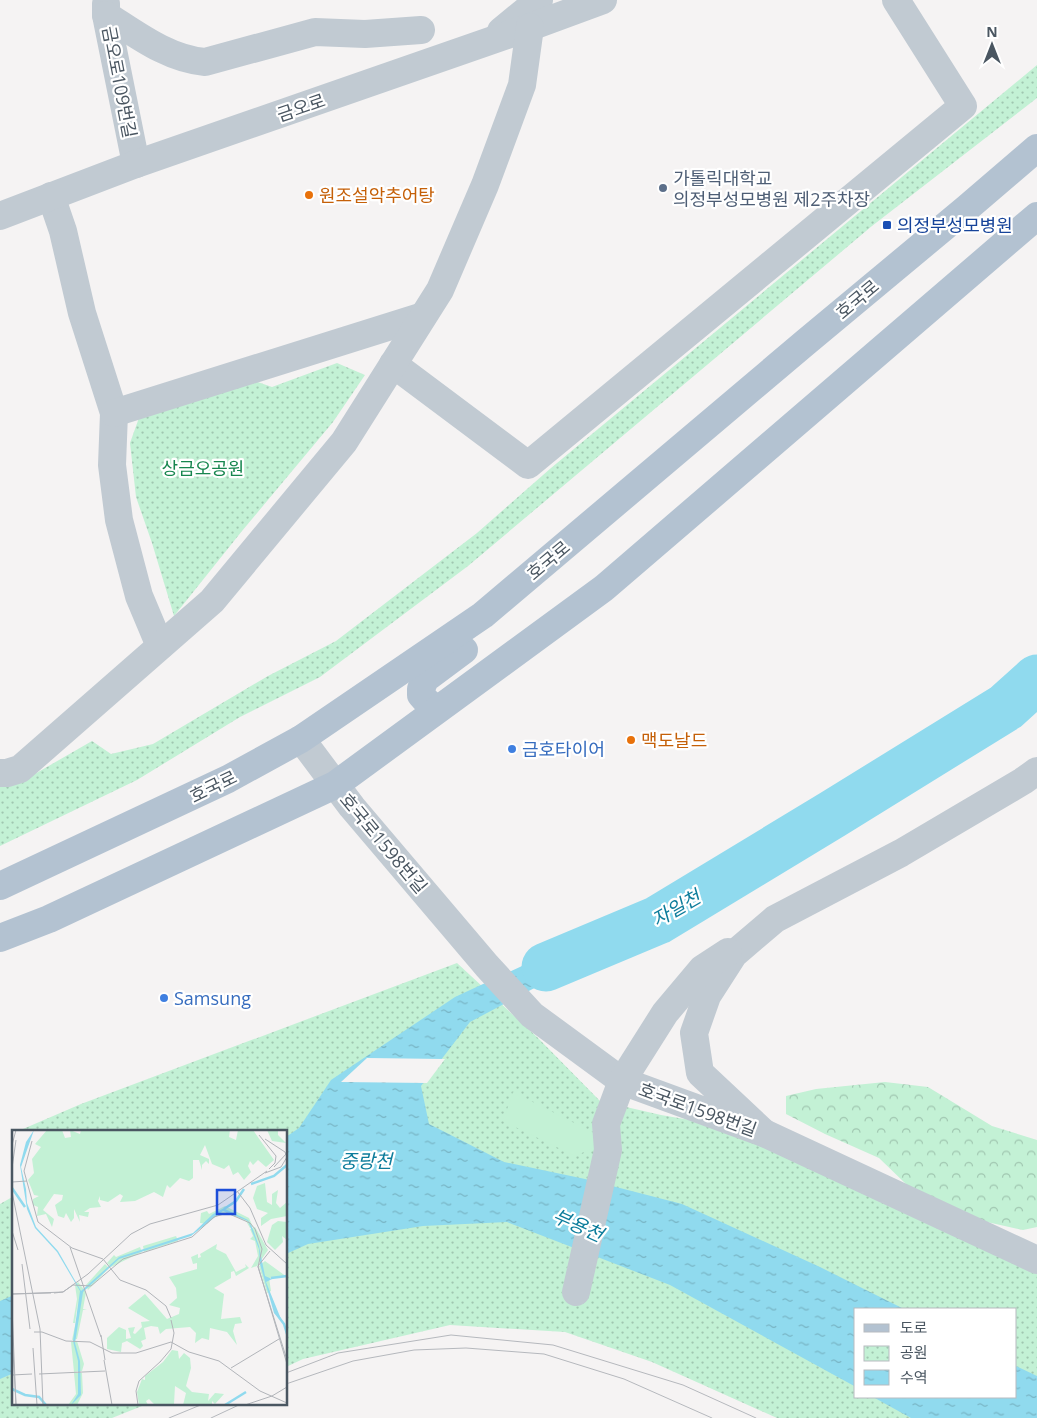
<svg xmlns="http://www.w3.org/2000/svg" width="1037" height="1418" font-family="'Open Sans','Noto Sans KR',sans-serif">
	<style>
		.forest { fill: url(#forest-crowns) }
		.park { fill: url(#park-dots); fill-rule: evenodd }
		.pitch { fill: #c3f1d5 }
		.water { fill: url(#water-ripples) }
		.pier { fill: #f5f3f3 }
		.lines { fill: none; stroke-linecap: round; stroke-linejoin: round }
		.river { stroke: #90daee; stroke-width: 49 }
		.street { stroke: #c1cad2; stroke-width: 28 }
		.primary { stroke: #b3c2d1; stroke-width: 28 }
		.tram { stroke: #b5b8bd; stroke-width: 1 }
		.service-dot { fill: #5c6f8a; stroke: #fff; stroke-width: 2 }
		.food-dot { fill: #e8710a; stroke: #fff; stroke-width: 2 }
		.transit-dot { fill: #1a4fb4; stroke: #fff; stroke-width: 2 }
		.shop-dot { fill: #3f7fe0; stroke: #fff; stroke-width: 2 }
		.labels { text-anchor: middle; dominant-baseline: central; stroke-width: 4.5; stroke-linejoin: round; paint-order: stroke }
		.street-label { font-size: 18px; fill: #4a5661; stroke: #fff }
		.service-label { font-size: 18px; fill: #4e5e75; stroke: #fff; text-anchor: start }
		.food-label { font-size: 18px; fill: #c56008; stroke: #fff; text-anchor: start }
		.transit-label { font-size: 18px; fill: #164399; stroke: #fff; text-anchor: start }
		.park-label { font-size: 18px; fill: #17864f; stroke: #fff }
		.shop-label { font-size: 18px; fill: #366cbe; stroke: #fff; text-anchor: start }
		.water-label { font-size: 19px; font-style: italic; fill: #0c7c9b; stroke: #fff }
		.inset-river { fill: none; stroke: #90daee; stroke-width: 2.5 }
		.inset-road { fill: none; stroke: #b1b4b9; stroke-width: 1 }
		.view { fill: #1d4ed8; fill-opacity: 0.15; stroke: #1d4ed8; stroke-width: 2.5 }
		.inset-edge { fill: none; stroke: #4a5661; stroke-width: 2.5 }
	</style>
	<defs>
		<pattern id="forest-crowns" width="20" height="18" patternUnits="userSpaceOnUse" patternTransform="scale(1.25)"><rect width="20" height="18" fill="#c3f1d5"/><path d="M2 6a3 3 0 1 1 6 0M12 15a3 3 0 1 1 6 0" fill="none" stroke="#a0c6b0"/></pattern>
		<pattern id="park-dots" width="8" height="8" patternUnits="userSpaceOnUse" patternTransform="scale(1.25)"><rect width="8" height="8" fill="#c3f1d5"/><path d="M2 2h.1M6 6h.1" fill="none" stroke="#a0c6b0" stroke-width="1.8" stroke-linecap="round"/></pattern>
		<pattern id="water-ripples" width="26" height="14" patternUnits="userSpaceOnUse" patternTransform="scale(1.25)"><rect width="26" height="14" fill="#90daee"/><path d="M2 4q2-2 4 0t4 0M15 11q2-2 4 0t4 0" fill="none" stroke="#78b4c4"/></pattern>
	</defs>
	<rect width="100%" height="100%" fill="#f5f3f3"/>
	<path class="forest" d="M 885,1082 L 928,1087 L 992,1126 L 1037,1140 L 1037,1227 L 1023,1230 L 987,1222 L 907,1185 L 879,1158 L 825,1134 L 786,1114 L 786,1096 L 816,1089 Z"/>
	<g class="park">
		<path d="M 1037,65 L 1037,98 L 872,226 L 468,566 L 320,677 L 240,717 L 137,780 L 0,846 L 0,785 L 33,775 L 92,741 L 111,754 L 153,744 L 268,676 L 336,641 L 477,533 L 551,468 Z"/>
		<path d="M 337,363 L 365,375 L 333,422 L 242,531 L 174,616 L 152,543 L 136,497 L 130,443 L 140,415 L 249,379 L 272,387 Z"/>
		<path d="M 457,963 L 537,1037 L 600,1101 L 661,1115 L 702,1122 L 769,1146 L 1037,1270 L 1037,1418 L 777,1418 L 652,1362 L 565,1332 L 450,1325 L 303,1359 L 286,1367 L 286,1132 L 16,1132 L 81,1104 ZM 856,1309 L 1016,1309 L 1016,1397 L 856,1397 Z"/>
		<path d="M 14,1196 L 14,1404 L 147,1404 L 112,1418 L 0,1418 L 0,1204 Z"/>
	</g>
	<path class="pitch" d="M 513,1092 L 598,1135 L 593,1148 L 575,1156 L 503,1121 Z"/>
	<g class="water">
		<path d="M 602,929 L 610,948 L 470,1022 L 421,1086 L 429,1124 L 504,1162 L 585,1179 L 682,1204 L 820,1267 L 904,1309 L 856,1309 L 856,1387 L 670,1285 L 507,1222 L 423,1226 L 308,1244 L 286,1254 L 286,1137 L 299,1128 L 331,1080 L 455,997 Z"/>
		<path d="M 14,1295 L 14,1373 L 0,1379 L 0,1301 Z"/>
		<path d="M 1016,1366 L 1037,1376 L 1037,1418 L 911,1418 L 873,1397 L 1016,1397 Z"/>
	</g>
	<path class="pier" d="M 367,1058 L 445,1059 L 427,1083 L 341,1082 Z"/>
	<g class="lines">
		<path class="river" d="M 546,967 L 658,920 L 833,814 L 1006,707 L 1037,679"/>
		<g class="street">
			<path d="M 106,4 L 106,15 L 136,164"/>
			<path d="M 106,15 C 136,34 168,59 205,62 L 315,32 L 365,34 L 421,30"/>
			<path d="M 501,31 L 539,0"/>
			<path d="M 51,196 L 63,231 L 82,313 L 114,413 L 112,465 L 119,520 L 139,596 L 160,646"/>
			<path d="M 0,216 L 136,164 L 530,27 L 603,0"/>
			<path d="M 393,364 L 528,465 L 963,106 L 896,0"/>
			<path d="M 114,413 L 423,316"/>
			<path d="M 301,739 L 352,807 L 487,966 L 532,1015 L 622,1081 L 764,1133 L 700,1073 L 694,1033 L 707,996 L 734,954 L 775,919 L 901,853 L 1023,781 L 1037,771"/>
			<path d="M 0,773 L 7,773 L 20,769 L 212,601 L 344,442 L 440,290 L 485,185 L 522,85 L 530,27"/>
			<path d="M 764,1133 L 1037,1260"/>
			<path d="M 576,1292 L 608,1150 L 606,1124 L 622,1081 L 665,1013 L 702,969 L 728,952"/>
		</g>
		<g class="primary">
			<path d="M 439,708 L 429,704 L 421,695 L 421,689 L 425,679 L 464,650"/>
			<path d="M 0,886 L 228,779 L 301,739 L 483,615 L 806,342 L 967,208 L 1037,148"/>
			<path d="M 0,938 L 49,919 L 335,785 L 604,588 L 1037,216"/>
		</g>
		<g class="tram">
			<path d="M 286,1373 L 338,1353 L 451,1335 L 553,1345 L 683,1385 L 756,1418"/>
			<path d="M 286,1384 L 353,1361 L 414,1350 L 466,1348 L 544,1354 L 624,1379 L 712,1418"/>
			<path d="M 169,1418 L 203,1404"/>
			<path d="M 211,1418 L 241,1404"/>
		</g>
	</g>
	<circle class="service-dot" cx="663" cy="188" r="5"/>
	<g class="food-dot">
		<circle cx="309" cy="195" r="5"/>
		<circle cx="631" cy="740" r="5"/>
	</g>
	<rect class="transit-dot" x="882" y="220" width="10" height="10" rx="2.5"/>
	<g class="shop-dot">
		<circle cx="512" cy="749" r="5"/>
		<circle cx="164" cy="998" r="5"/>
	</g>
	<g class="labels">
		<g class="street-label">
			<text transform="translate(120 82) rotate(79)">금오로109번길</text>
			<text transform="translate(301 107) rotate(-19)">금오로</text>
			<text transform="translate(857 299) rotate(-40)">호국로</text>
			<text transform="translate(548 560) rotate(-40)">호국로</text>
			<text transform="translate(213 786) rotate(-26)">호국로</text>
			<text transform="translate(384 843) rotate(50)">호국로1598번길</text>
			<text transform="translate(698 1109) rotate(20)">호국로1598번길</text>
		</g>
		<g class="service-label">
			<text x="673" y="178">가톨릭대학교<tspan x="673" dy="21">의정부성모병원 제2주차장</tspan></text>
		</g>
		<g class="food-label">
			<text x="319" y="195">원조설악추어탕</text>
			<text x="641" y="740">맥도날드</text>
		</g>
		<g class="transit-label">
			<text x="897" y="225">의정부성모병원</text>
		</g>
		<g class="park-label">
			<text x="203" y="468">상금오공원</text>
		</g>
		<g class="shop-label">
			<text x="522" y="749">금호타이어</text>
			<text x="174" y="998">Samsung</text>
		</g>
		<g class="water-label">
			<text transform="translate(676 908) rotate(-30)">자일천</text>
			<text x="366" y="1161">중랑천</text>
			<text transform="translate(578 1225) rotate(24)">부용천</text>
		</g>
	</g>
	<g transform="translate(12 1130)">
		<rect width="275" height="275" fill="#f5f3f3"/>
		<path d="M 35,0 L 50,0 L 53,8 L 59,7 L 58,0 L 68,4 L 69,0 L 218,0 L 217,7 L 224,10 L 226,0 L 241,0 L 262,30 L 254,37 L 246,30 L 241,35 L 238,31 L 236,36 L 239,42 L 232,50 L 226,42 L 221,45 L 217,35 L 212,39 L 200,34 L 193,15 L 188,25 L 197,29 L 197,34 L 194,31 L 190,35 L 190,40 L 187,30 L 181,30 L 181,48 L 177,51 L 168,48 L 158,58 L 155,55 L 151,67 L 142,62 L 123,71 L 108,72 L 111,66 L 108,64 L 96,72 L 88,70 L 88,66 L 86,71 L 89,77 L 78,78 L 72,82 L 77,82 L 76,87 L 67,85 L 68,92 L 62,79 L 62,88 L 59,92 L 54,83 L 52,88 L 46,86 L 43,75 L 50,70 L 51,65 L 42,64 L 31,80 L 42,89 L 40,97 L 34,84 L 25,86 L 26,77 L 21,75 L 21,69 L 27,66 L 22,65 L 16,50 L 22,43 L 20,29 L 29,17 L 23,14 ZM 255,0 L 266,0 L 266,5 L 274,13 L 260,11 ZM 253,53 L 255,72 L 260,75 L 260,64 L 266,60 L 264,73 L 268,78 L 275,72 L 275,86 L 259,89 L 249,96 L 249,88 L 256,83 L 245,79 L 241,68 L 245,56 ZM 266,91 L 275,92 L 275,110 L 270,106 L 271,112 L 263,120 L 255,112 L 260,95 ZM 205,114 L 204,119 L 214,124 L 224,142 L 234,137 L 233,134 L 237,138 L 224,146 L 222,141 L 219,142 L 219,148 L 202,158 L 212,164 L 209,189 L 228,187 L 230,193 L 223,194 L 221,201 L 225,215 L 215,202 L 198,198 L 197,210 L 190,208 L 183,213 L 184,203 L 178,197 L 154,199 L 148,204 L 146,197 L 139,196 L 132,198 L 134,209 L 129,211 L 131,216 L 128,219 L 115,211 L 110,213 L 109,222 L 95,219 L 95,208 L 107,197 L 114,200 L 114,209 L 119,208 L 116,198 L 123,197 L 121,203 L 123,204 L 130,197 L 129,192 L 138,191 L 116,178 L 133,164 L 155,189 L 167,184 L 168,178 L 157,175 L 165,168 L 164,158 L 157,147 L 185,139 L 185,133 L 181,134 L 179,127 L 186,124 L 186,128 L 189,127 L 188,124 ZM 160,220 L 166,221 L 167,229 L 172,223 L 178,228 L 179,238 L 174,256 L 180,262 L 197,264 L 196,271 L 203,263 L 212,264 L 203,274 L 200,271 L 200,275 L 171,275 L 174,263 L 163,256 L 162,274 L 142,274 L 137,269 L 134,271 L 136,275 L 127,275 L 125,262 L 130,249 L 133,250 L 133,246 L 151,232 Z" fill="#c3f1d5"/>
		<path d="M 213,76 L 237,88 L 241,97 L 238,98 L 234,91 L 215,83 L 203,86 L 195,94 L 188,93 L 189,83 L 195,81 L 197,84 ZM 243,97 L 256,120 L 245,136 L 239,138 L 246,126 L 243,111 L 238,109 L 241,106 L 238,99 ZM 164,106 L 166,111 L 132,122 L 131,116 ZM 128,117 L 130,122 L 99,137 L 95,133 L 102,125 L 104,127 ZM 253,131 L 275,147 L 257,148 L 259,161 L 255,163 L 247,136 ZM 93,134 L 97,138 L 76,160 L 74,155 ZM 66,152 L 74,162 L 71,179 L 75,180 L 71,180 L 65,209 L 60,210 L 65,186 L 66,171 L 63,193 L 61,193 L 65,169 L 63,155 ZM 65,211 L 72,234 L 70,241 L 62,242 L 59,212 ZM 62,243 L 70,243 L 71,263 L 65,275 L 56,275 L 64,264 Z" fill="#c3f1d5"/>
		<path d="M 22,0 L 9,37 L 14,59 L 15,73 L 24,97 L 46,121 L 69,161 L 107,127 L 181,103 L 201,84 L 216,76 L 213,79 L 236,90 L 240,97 L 247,116 L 253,146 L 260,149 L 254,152 L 269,189 L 262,183 L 248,134 L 247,119 L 236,91 L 211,81 L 179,106 L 107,129 L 71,162 L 63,213 L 68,231 L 69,265 L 59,275 L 66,264 L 66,231 L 61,211 L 68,161 L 45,122 L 23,98 L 15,79 L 8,35 L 14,12 Z" fill="#90daee"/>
		<path class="inset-river" d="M 239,54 L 262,46 L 275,35M 0,58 L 13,77M 212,79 L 224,71 L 232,59M 259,148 L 275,146M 263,182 L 272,194 L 275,204M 0,259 L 13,265 L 27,267 L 34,275M 213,275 L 234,262"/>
		<path class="inset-road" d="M 3,0 L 22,0M 247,5 L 264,26 L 263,33 L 257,39M 20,11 L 12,41 L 26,92 L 60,118 L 91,129M 0,15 L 4,0M 262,37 L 275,23M 0,38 L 4,10M 253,43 L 269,37 L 275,27 L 273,22 L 253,9M 0,52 L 15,51M 225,61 L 238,78 L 254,115 L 275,134M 0,62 L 28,199 L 31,275M 0,101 L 6,120M 58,117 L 89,207M 258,121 L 246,136 L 275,234M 91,129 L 108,150 L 134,160 L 154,176 L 159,188M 10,134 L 18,199M 76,144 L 119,104 L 138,94 L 206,75 L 255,41M 42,163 L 51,162 L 61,155 L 79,156 L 111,129 L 180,107 L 202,87 L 215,83 L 238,93 L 243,99 L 250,119 L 246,137 L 275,230M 0,164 L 51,162 L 76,144M 0,164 L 39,163M 0,178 L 4,275M 22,202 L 30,202 L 54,211 L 78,212 L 100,223 L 124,223 L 159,212M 0,204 L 4,275M 89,205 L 93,230M 159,212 L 177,222 L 207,231 L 248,261 L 275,273M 21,218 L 25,275M 92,230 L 100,275M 148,232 L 159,219 L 162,203 L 159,190M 219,238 L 267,209M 27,244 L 93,241M 0,245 L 20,244M 260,266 L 275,257M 126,275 L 124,261 L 127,251 L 149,231M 233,275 L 260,266"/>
		<path class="view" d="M 205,60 L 223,60 L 223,84 L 205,84 Z"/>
		<rect width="275" height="275" class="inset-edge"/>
	</g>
	<rect x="854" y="1308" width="162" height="90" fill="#ffffff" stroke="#b7bbc0"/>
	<rect x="864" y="1324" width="25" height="8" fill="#b3c2d1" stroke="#b7bbc0"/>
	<text x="900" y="1333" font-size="15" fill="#4a5661">도로</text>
	<rect x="864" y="1346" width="25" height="15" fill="url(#park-dots)" stroke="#b7bbc0"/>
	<text x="900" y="1358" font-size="15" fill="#4a5661">공원</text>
	<rect x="864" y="1370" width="25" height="15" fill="url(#water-ripples)" stroke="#b7bbc0"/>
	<text x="900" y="1383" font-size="15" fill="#4a5661">수역</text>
	<g transform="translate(992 45)" stroke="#ffffff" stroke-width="4" paint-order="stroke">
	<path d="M0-4L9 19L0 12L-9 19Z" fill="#4a5661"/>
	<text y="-8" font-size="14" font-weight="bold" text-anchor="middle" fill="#4a5661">N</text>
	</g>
</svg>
